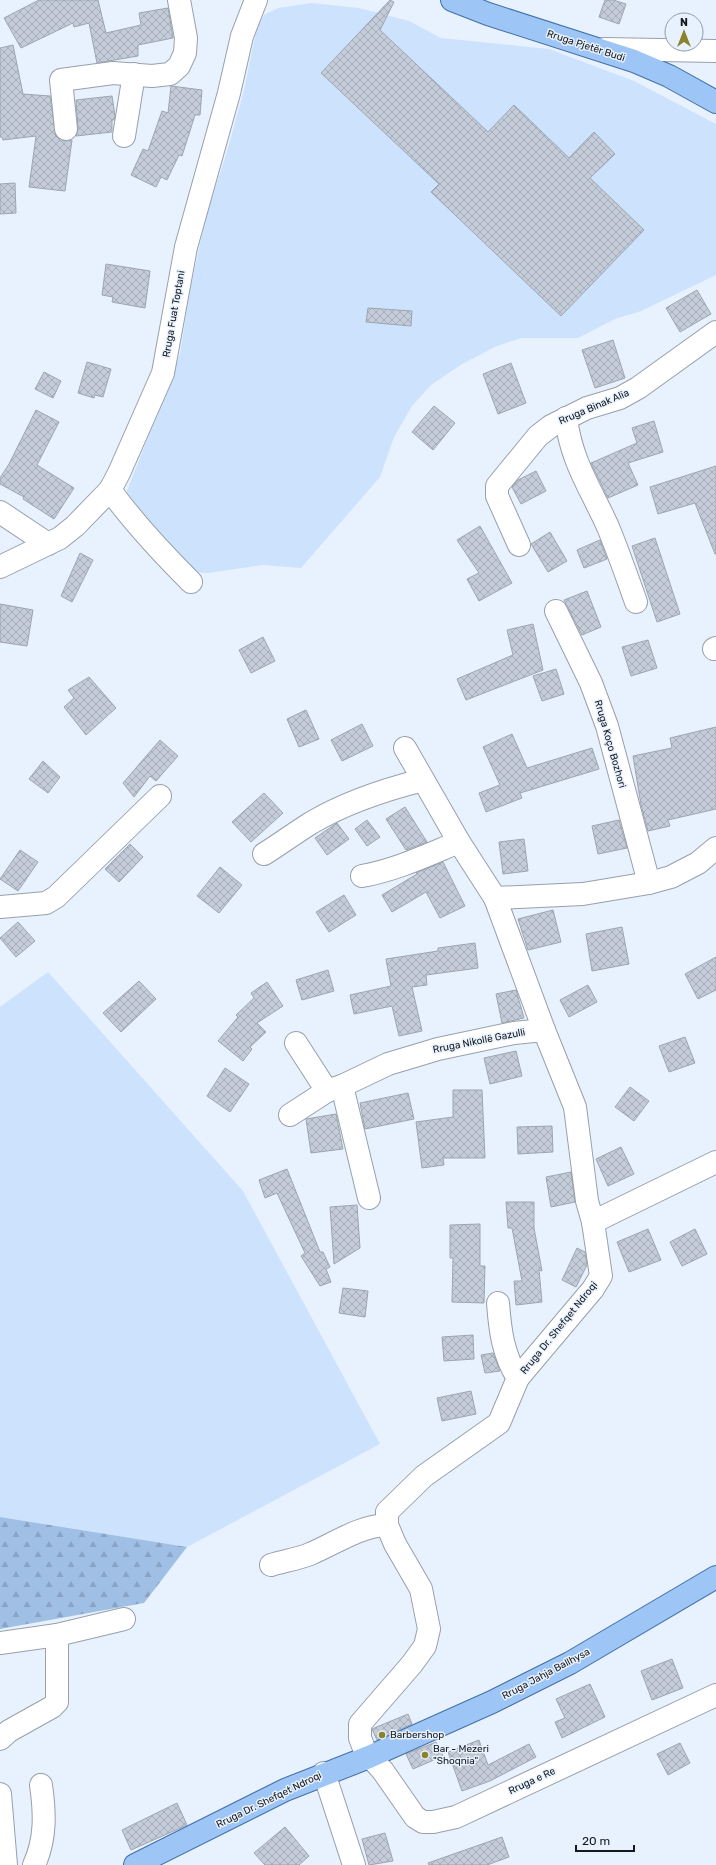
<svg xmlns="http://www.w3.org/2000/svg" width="716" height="1865" font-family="Rubik,sans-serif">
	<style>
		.green { fill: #cce2fd }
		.forest { fill: url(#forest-firs) }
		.building { fill: url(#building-cross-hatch); stroke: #9ca5b0 }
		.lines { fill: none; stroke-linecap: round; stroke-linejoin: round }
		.minor-casing { stroke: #97a0ab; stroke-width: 24 }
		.major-casing { stroke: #426fa6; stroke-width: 24 }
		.minor { stroke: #fff; stroke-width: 22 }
		.major { stroke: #9dc5f6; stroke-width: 22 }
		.poi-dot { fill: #8b832b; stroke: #e8f2fe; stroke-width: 1.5 }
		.labels { text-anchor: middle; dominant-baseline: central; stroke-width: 3; stroke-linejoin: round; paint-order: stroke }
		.street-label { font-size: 10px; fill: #15181c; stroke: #e8f2fe }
		.poi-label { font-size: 10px; fill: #15181c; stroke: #e8f2fe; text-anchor: start }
	</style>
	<defs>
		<pattern id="forest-firs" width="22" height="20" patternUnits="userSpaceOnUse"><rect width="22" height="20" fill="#a0bfe5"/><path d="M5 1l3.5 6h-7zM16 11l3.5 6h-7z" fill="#89a3c4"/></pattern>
		<pattern id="building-cross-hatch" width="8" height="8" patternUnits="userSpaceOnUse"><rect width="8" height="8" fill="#c3ccd8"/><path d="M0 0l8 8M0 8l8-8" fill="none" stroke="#a7aeb9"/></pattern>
	</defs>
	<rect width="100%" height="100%" fill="#e8f2fe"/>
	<g class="green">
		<path d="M 312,3 L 359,8 L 409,21 L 441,38 L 549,49 L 634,81 L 716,124 L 716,275 L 641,311 L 615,319 L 578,338 L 521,338 L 497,346 L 462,364 L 431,385 L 412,406 L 394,437 L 380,477 L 301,568 L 262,565 L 208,573 L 194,572 L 129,505 L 127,491 L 180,354 L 190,290 L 207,212 L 226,155 L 244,90 L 257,27 L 264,15 L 278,8 Z"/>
		<path d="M 48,972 L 243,1191 L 380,1444 L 187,1547 L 0,1517 L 0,1007 Z"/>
	</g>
	<path class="forest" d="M 0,1517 L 187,1547 L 144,1603 L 0,1629 Z"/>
	<g class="building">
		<path d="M 39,0 L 98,0 L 106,33 L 141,25 L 139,13 L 168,8 L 173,38 L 138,45 L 138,56 L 97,63 L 89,23 L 74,27 L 73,23 L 21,48 L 4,18 Z"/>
		<path d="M 390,0 L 394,2 L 380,30 L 488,132 L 514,105 L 569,158 L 594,132 L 615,154 L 590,178 L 644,230 L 561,316 L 431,192 L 439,184 L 321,73 Z"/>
		<path d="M 605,0 L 613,0 L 626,4 L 619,24 L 599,17 Z"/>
		<path d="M 13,45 L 23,94 L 50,96 L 56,136 L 61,141 L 72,140 L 65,191 L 29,187 L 36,136 L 3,140 L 2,137 L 0,137 L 0,48 Z"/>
		<path d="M 171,86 L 202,90 L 200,115 L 195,115 L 182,156 L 179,155 L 167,180 L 161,177 L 156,187 L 131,175 L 143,149 L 148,151 L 162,111 L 168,113 Z"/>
		<path d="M 112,96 L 115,116 L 114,120 L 112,120 L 112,132 L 76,136 L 78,128 L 76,100 Z"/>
		<path d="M 15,183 L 16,213 L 0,214 L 0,184 Z"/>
		<path d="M 106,264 L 150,271 L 145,308 L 112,302 L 113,297 L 102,295 Z"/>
		<path d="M 697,290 L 711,314 L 680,332 L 666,308 Z"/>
		<path d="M 368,308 L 412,311 L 411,326 L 366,322 Z"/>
		<path d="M 613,340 L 625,378 L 595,388 L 582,350 Z"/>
		<path d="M 87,362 L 111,369 L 103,397 L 95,395 L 94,398 L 78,393 Z"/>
		<path d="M 511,363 L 526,403 L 498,414 L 483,374 Z"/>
		<path d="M 44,372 L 61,381 L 53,398 L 35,389 Z"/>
		<path d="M 434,406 L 455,423 L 433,450 L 412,432 Z"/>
		<path d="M 36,410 L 59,422 L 37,465 L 74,488 L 54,519 L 23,499 L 24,497 L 0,484 L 0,478 L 9,464 Z"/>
		<path d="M 654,421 L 663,452 L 628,463 L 638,485 L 608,498 L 591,463 L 637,443 L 632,428 Z"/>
		<path d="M 716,466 L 716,554 L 715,554 L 695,503 L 658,514 L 650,487 Z"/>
		<path d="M 536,471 L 546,491 L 521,504 L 512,487 L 518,480 Z"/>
		<path d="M 480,526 L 512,583 L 479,601 L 467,579 L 479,573 L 457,540 Z"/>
		<path d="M 550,532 L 567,561 L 548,572 L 531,544 Z"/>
		<path d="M 655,538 L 680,614 L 657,622 L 632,546 Z"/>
		<path d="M 600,540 L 607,559 L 584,568 L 577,550 Z"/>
		<path d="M 80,553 L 93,560 L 72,602 L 61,596 Z"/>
		<path d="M 587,591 L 601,627 L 582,635 L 564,600 Z"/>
		<path d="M 0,604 L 33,610 L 27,646 L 0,642 Z"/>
		<path d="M 533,624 L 543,670 L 466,700 L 457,679 L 513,655 L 507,630 Z"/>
		<path d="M 263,637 L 275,661 L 251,673 L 239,650 Z"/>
		<path d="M 648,640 L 657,668 L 631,676 L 622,647 Z"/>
		<path d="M 556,669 L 564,694 L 542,701 L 533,676 Z"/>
		<path d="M 89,677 L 116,708 L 86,735 L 64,707 L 74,698 L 68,690 Z"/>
		<path d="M 306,710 L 319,739 L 299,747 L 287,719 Z"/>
		<path d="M 362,724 L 373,746 L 342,761 L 331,740 Z"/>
		<path d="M 716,727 L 716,809 L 668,820 L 670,826 L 648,831 L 641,805 L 633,756 L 672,748 L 670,738 Z"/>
		<path d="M 512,734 L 527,768 L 592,748 L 599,769 L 520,793 L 522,798 L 486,812 L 479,793 L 500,785 L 483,747 Z"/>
		<path d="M 160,740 L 178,756 L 156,781 L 150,776 L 134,797 L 123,783 Z"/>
		<path d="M 43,761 L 60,777 L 48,793 L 29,779 Z"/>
		<path d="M 264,793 L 283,813 L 251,842 L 232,822 Z"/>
		<path d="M 405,807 L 427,842 L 406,850 L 386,819 Z"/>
		<path d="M 367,820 L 380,837 L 367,846 L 355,829 Z"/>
		<path d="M 619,820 L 627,848 L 598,854 L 592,826 Z"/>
		<path d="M 337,823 L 349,839 L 327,855 L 315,838 Z"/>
		<path d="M 524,839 L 528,871 L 503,874 L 499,842 Z"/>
		<path d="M 130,844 L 143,857 L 119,882 L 105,869 Z"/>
		<path d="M 20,850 L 38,862 L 18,891 L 0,879 Z"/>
		<path d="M 443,862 L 465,906 L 440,918 L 426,892 L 392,912 L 382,895 L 417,874 L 416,873 Z"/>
		<path d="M 220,867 L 242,885 L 219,913 L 197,896 Z"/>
		<path d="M 344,895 L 356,915 L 329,932 L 316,912 Z"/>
		<path d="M 553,910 L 561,942 L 528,950 L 518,919 Z"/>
		<path d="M 18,922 L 35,941 L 16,957 L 0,938 Z"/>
		<path d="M 622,927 L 629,964 L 592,971 L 586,934 Z"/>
		<path d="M 475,943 L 478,968 L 426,975 L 427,985 L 412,987 L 422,1031 L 399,1036 L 392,1006 L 354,1014 L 350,995 L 391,986 L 386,959 L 438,951 L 438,948 Z"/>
		<path d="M 716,957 L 716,990 L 698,999 L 685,974 Z"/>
		<path d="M 328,970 L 334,991 L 302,1000 L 296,980 Z"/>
		<path d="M 139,981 L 156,999 L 121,1032 L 103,1013 Z"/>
		<path d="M 267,982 L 283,1006 L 257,1023 L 266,1032 L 250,1047 L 252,1049 L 243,1061 L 218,1041 L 238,1017 L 236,1015 L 254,998 L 251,993 Z"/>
		<path d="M 588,985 L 597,1002 L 569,1017 L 560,1000 Z"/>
		<path d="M 516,990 L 524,1018 L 502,1023 L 496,994 Z"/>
		<path d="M 685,1037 L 695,1063 L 669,1072 L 659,1046 Z"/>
		<path d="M 516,1051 L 522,1076 L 490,1084 L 484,1058 Z"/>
		<path d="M 225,1068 L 249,1084 L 230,1112 L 207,1096 Z"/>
		<path d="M 630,1087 L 649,1101 L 634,1121 L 615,1107 Z"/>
		<path d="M 453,1090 L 482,1090 L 485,1158 L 443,1158 L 444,1165 L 422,1168 L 416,1122 L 453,1117 Z"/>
		<path d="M 408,1093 L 414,1119 L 365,1129 L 360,1103 Z"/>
		<path d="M 336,1114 L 343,1149 L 311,1153 L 306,1119 Z"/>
		<path d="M 552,1126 L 553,1152 L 518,1154 L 517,1127 Z"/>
		<path d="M 621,1147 L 634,1174 L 608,1186 L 596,1159 Z"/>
		<path d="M 287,1169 L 320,1252 L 323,1252 L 330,1267 L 326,1269 L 331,1282 L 320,1286 L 301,1256 L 305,1253 L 277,1193 L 265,1198 L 259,1180 Z"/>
		<path d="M 571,1172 L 575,1202 L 551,1207 L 546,1177 Z"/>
		<path d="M 506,1202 L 534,1202 L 534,1228 L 542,1271 L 539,1270 L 542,1302 L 516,1305 L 514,1281 L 522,1281 L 512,1228 L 508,1228 Z"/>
		<path d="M 357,1205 L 360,1248 L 334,1264 L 330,1207 Z"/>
		<path d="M 480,1224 L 480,1266 L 485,1266 L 484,1303 L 452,1302 L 453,1258 L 450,1258 L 450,1225 Z"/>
		<path d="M 648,1229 L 661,1260 L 629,1272 L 617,1242 Z"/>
		<path d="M 695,1229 L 707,1254 L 682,1266 L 670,1242 Z"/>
		<path d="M 577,1248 L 585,1252 L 587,1265 L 576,1287 L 562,1280 Z"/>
		<path d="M 343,1288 L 368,1291 L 365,1317 L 339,1313 Z"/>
		<path d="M 473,1335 L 474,1359 L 444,1361 L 442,1337 Z"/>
		<path d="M 493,1353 L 500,1371 L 485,1373 L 481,1355 Z"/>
		<path d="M 471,1391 L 476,1414 L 442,1421 L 437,1398 Z"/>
		<path d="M 672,1659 L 683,1688 L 652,1700 L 641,1671 Z"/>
		<path d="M 590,1684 L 605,1717 L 562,1738 L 555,1722 L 565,1718 L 556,1699 Z"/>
		<path d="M 408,1714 L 412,1724 L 377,1740 L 372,1729 Z"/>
		<path d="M 479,1740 L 488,1765 L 529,1744 L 536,1757 L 490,1781 L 462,1791 L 448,1752 Z"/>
		<path d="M 436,1742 L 443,1756 L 413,1769 L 406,1754 Z"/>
		<path d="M 680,1743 L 690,1763 L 668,1775 L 657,1754 Z"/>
		<path d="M 177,1803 L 187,1825 L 131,1850 L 122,1830 Z"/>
		<path d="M 285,1827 L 309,1856 L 299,1865 L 265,1865 L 254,1853 Z"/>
		<path d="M 385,1833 L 393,1861 L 369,1865 L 362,1839 Z"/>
		<path d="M 502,1837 L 509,1857 L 487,1865 L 429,1865 L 428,1863 Z"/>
	</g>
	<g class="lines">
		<defs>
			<g id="minor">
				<path d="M 604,49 L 716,51"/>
				<path d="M 66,129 L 61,80 L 113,73 L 152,76 L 170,74 L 179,66 L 185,53 L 186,38 L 179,0"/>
				<path d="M 124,136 L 134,74"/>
				<path d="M 566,418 C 571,461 591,489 608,527 C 618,551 627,577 636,602"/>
				<path d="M 110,490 C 134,523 162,553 191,582"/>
				<path d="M 0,512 L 48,544"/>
				<path d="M 519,545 L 497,496 L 497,486 L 538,436 L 551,426 L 587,408 L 620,398 L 638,388 L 716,332"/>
				<path d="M 0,567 L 60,538 L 75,526 L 110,490 L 119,473 L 163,373 L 186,247 L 229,93 L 242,36 L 256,0"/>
				<path d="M 556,611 L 591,683 L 607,726 L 649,883"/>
				<path d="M 714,649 L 716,648"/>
				<path d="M 405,748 L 459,842 L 495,898 L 583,894 L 649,883 L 671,877 L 698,863 L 716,848"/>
				<path d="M 264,854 C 280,844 295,833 311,823 C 343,804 387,789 423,780"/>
				<path d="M 362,876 C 396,870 427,855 459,842"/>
				<path d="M 495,898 L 544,1030"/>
				<path d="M 0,907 L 46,903 L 56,897 L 160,796"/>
				<path d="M 296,1043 L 327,1091"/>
				<path d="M 342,1086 L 369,1198"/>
				<path d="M 290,1115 L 327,1091 L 342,1086 L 388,1064 L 438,1049 L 514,1033 L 544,1030 L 575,1107 L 587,1201 L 593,1222"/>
				<path d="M 716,1162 L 593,1222 L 601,1276 L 593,1289 L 518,1378 L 499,1423 L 424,1476 L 387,1512 L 387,1525 L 395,1544 L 421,1589 L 429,1629 L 425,1646 L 412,1664 L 360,1724 L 360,1738 L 365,1751 L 383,1771 L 415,1817 L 423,1822 L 433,1822 L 456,1817 L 716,1695"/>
				<path d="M 498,1303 C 500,1330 503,1355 518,1378"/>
				<path d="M 271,1565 C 284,1561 298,1559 310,1554 C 336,1543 359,1526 387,1525"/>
				<path d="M 0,1643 L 57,1635 L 124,1619"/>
				<path d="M 0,1739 L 9,1731 L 52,1707 L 57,1702 L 57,1635"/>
				<path d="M 324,1773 L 354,1865"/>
				<path d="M 0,1794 L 6,1865"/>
				<path d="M 34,1865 C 46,1839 45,1813 41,1785"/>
			</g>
			<g id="major">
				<path d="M 452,0 L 488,14 L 634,61 L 669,76 L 716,102"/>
				<path d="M 135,1865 L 285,1790 L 369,1757 L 492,1702 L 570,1663 L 716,1577"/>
			</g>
		</defs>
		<use href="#minor" class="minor-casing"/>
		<use href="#major" class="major-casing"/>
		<use href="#minor" class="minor"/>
		<use href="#major" class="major"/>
	</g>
	<g class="poi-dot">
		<circle cx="382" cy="1735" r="4"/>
		<circle cx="425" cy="1755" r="4"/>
	</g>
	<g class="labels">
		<g class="street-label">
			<text transform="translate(586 46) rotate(18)">Rruga Pjetër Budi</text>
			<text transform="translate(174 314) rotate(-80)">Rruga Fuat Toptani</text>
			<text transform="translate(594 407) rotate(-23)">Rruga Binak Alia</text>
			<text transform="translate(610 744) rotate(74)">Rruga Koço Bozhori</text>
			<text transform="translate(479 1041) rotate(-11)">Rruga Nikollë Gazulli</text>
			<text transform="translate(559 1328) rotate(-51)">Rruga Dr. Shefqet Ndroqi</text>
			<text transform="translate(546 1674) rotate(-28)">Rruga Jahja Ballhysa</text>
			<text transform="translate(532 1781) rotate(-25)">Rruga e Re</text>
			<text transform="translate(269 1800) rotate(-26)">Rruga Dr. Shefqet Ndroqi</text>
		</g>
		<g class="poi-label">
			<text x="390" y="1735">Barbershop</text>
			<text x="433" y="1749">Bar - Mezeri<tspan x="433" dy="12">"Shoqnia"</tspan></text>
		</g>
	</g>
	<g transform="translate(684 32)"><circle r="19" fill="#e8f2fe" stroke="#949ba4"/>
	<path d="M0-3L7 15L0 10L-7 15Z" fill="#8b832b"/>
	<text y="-6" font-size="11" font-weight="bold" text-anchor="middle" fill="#15181c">N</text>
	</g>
	<path d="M576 1845v6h58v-6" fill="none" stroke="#15181c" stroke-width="2"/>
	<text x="582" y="1845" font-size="12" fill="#15181c" stroke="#e8f2fe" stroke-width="3" paint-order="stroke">20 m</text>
</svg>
